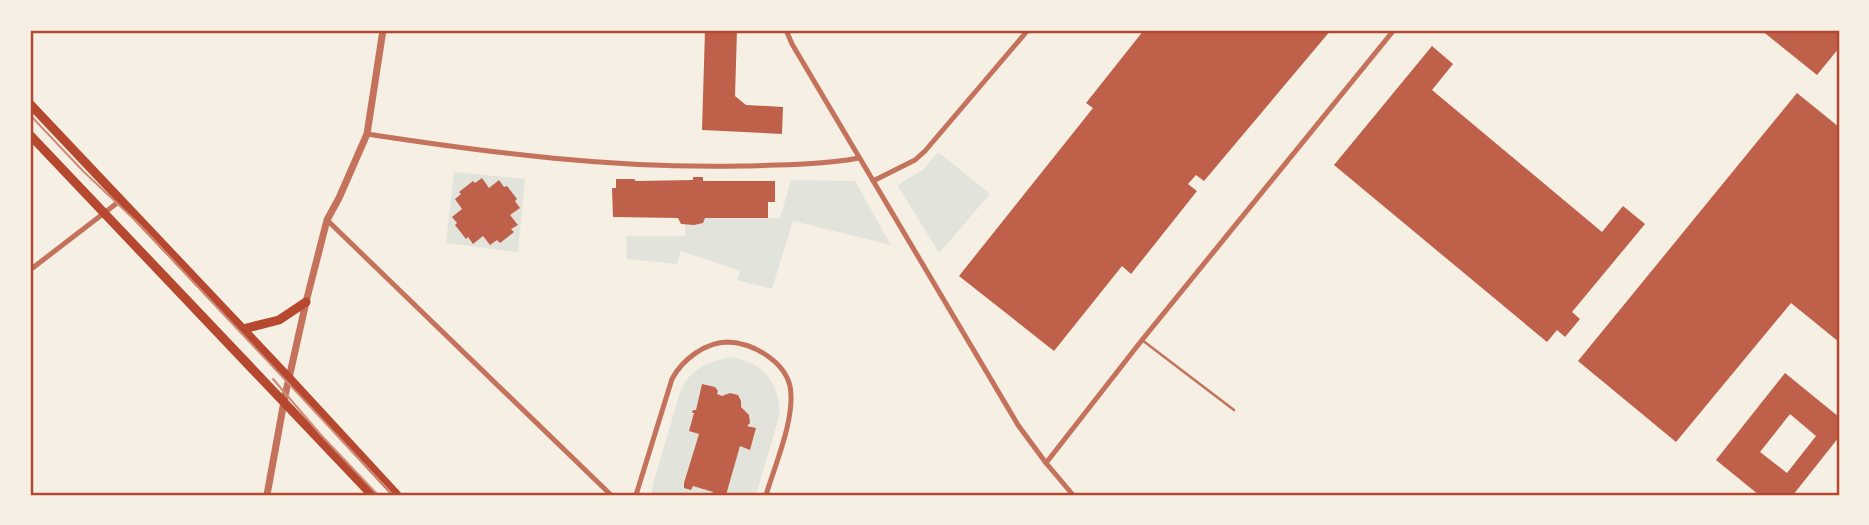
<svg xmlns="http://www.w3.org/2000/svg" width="1869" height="525" font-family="'Source Sans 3',sans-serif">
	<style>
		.green { fill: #e2e4dc }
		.building { fill: #bf614a; fill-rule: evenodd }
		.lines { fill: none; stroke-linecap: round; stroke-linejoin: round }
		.service { stroke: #c5725c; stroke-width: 2.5 }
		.minor { stroke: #c5725c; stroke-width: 5 }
		.tertiary { stroke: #c5725c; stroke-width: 7 }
		.primary { stroke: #b5482f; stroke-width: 9 }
		.tram { stroke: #cf8b77; stroke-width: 2 }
		.neatline { fill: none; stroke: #b5482f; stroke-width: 2.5 }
	</style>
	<rect width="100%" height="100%" fill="#f6efe4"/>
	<g class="green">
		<path d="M 938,152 L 990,194 L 939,253 L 898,186 L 904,181 L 923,170 Z"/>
		<path d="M 454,172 L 525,179 L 518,252 L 446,243 Z"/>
		<path d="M 791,180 L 855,181 L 891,245 L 793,221 L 772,289 L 737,280 L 740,271 L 681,251 L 677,264 L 627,259 L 626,236 L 685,236 L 685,224 L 703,223 L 705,218 L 780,218 Z"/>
		<path d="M 730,357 C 763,362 778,381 780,413 L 756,495 L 651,495 L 653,484 L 681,389 C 692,368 707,362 730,357 Z"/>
	</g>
	<g class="building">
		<path d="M 705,30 L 737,30 L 735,96 L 746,105 L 783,107 L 782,134 L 702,130 Z"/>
		<path d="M 1144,30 L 1331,30 L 1204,181 L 1196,175 L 1188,184 L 1197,191 L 1131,274 L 1122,266 L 1054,351 L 959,276 L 1093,108 L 1086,103 Z"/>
		<path d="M 1761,30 L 1839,30 L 1839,48 L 1817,75 Z"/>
		<path d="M 1432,46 L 1453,64 L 1432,90 L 1602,232 L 1623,206 L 1645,224 L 1572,312 L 1580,319 L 1565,337 L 1557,330 L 1547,342 L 1334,165 Z"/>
		<path d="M 1797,93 L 1839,127 L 1839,342 L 1791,303 L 1676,442 L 1578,361 Z"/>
		<path d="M 693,177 L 703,177 L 703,181 L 775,181 L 775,202 L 768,202 L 768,218 L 705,218 L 703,223 L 694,225 L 681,224 L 678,218 L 613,217 L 612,188 L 616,188 L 616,179 L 634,179 L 636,181 L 693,180 Z"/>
		<path d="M 482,178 L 489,188 L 499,180 L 504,187 L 507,186 L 517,199 L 515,201 L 520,208 L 510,215 L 518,225 L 511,229 L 514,232 L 500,243 L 497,240 L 490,245 L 483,236 L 473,244 L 468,237 L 466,239 L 455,225 L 457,223 L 452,217 L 462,209 L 455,199 L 461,194 L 459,192 L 473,181 L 475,183 Z"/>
		<path d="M 1785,373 L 1839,417 L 1839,437 L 1793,495 L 1759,495 L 1716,460 ZM 1790,414 L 1816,436 L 1787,473 L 1760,452 Z"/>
		<path d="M 702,384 L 715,387 L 718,391 L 717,394 L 722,396 L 730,393 L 738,395 L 741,401 L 741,407 L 749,415 L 750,423 L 747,426 L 756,428 L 750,450 L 740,446 L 726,495 L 712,495 L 713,492 L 693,486 L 691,490 L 684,488 L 684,483 L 699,434 L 689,431 L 694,413 L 692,413 L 693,410 L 696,410 Z"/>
	</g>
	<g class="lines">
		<path class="service" d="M 1142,340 L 1234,410"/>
		<g class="minor">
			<path d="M 786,30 L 792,44 L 1018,425 L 1046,463 L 1073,495"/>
			<path d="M 367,134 C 491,153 616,169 742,166 C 781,165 820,165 859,158"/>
			<path d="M 873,181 L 915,160 L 925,151 L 1028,30"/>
			<path d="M 327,220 L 611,495"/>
			<path d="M 30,270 L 121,200"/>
			<path d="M 1046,463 L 1142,340 L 1394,30"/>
			<path d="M 636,495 L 672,379 C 682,360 705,342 728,342 C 753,343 784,361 790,386 C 796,417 775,465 766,495"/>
		</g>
		<path class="tertiary" d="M 267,495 L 285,396 L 306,302 L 327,220 L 339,198 L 367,134 L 383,30"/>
		<g class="primary">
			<path d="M 30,104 L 289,378 L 397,495"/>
			<path d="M 30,135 L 372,495"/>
			<path d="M 243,329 L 279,320 L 306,302"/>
		</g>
		<g class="tram">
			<path d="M 30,115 L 83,171 L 140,225 L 393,495"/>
			<path d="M 273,379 L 321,435 L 378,495"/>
		</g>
	</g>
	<rect width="1869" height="525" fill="none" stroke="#f6efe4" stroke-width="63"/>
	<rect x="32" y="32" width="1806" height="462" class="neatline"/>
</svg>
